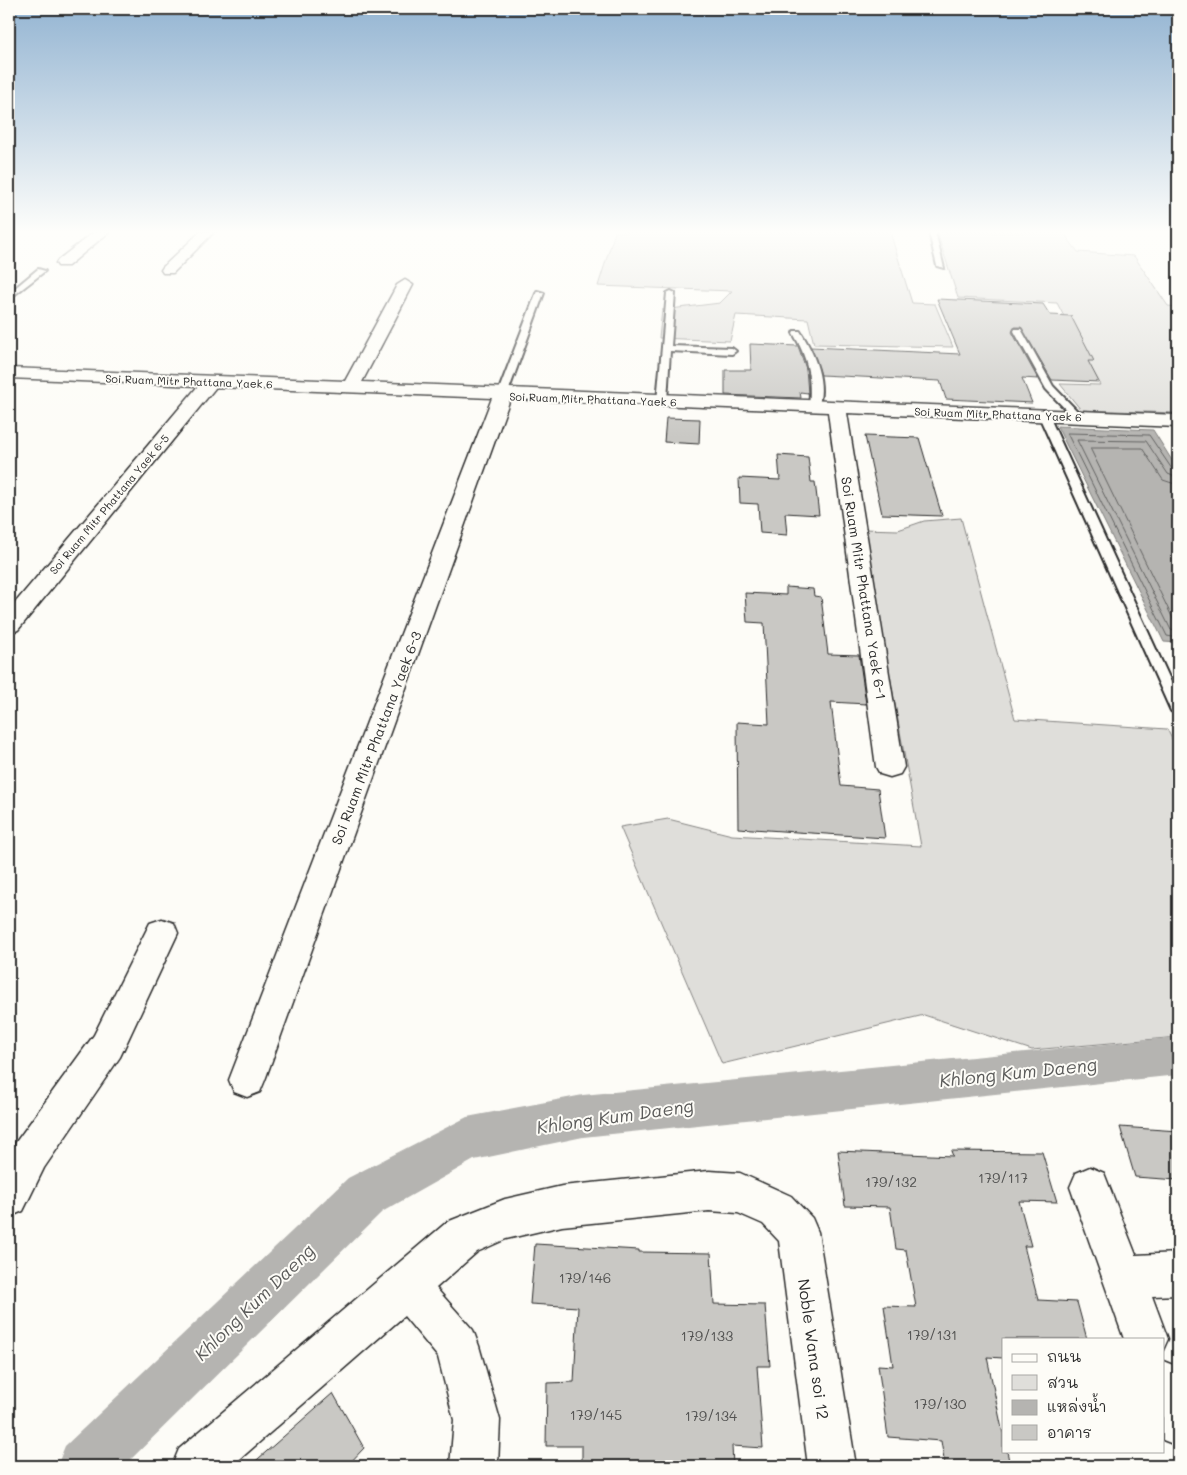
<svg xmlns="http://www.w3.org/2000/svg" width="1187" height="1475" font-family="Mali,'Playpen Sans Thai',sans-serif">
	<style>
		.green { fill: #dfdeda; stroke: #858482 }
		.water { fill: #b5b4b1; stroke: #7e7d7b }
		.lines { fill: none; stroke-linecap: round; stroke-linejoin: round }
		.shore { stroke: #626261; stroke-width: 1 }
		.canal { fill: #b5b4b1; fill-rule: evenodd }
		.building { fill: #c9c8c4; stroke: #2b2b2b }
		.lane-casing { stroke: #2b2b2b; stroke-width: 4 }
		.street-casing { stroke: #2b2b2b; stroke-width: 3 }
		.lane { fill: #fdfcf7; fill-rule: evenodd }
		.street { fill: #fdfcf7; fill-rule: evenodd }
		.labels { text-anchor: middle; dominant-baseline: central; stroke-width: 4; stroke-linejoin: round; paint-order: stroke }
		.far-street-label { font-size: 11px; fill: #2b2b2b; stroke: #fdfcf7 }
		.street-label { font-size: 14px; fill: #2b2b2b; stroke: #fdfcf7 }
		.near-number-label { font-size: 14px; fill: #525251 }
		.near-street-label { font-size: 16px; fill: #2b2b2b; stroke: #fdfcf7 }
		.near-water-label { font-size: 18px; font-style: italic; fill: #5b5b5a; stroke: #fdfcf7 }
	</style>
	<rect width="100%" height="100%" fill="#fdfcf7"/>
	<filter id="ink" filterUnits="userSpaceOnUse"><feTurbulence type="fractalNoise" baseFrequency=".02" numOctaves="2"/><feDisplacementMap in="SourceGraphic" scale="10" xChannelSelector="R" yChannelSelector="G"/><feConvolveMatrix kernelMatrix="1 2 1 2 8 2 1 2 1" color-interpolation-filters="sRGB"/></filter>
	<g filter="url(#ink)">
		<g class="green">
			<path d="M 615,232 L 890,232 L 912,303 L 935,304 L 953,347 L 814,344 L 808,319 L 736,315 L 730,341 L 659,338 L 662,310 L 720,303 L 732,291 L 598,286 Z"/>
			<path d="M 937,232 L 1063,232 L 1078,252 L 1134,256 L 1168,306 L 1178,307 L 1178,413 L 1081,410 L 1060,384 L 1100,385 L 1057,303 L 958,298 Z"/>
			<path d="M 961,518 L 1015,719 L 1167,729 L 1178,751 L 1178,1037 L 1032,1050 L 924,1015 L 722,1064 L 620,827 L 668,819 L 732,835 L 921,846 L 863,529 L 898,530 L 924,521 Z"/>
		</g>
		<path class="water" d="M 1057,426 L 1153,430 L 1178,470 L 1178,643 L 1164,642 Z"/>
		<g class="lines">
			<g class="shore">
				<path d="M 1178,472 L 1172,469 L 1149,435 L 1067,433 L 1167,636 L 1178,638"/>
				<path d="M 1178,478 L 1168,474 L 1146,441 L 1077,440 L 1171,630 L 1178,632"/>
				<path d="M 1178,485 L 1163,480 L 1142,448 L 1090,448 L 1175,623 L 1178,624"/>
			</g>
			<path class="canal" d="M 1178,1037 L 1178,1075 L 583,1137 L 474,1160 L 382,1212 L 124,1466 L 57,1466 L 65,1446 L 348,1178 L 467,1117 L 583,1095 Z"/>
		</g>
		<g class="building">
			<path d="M 937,299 L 1043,304 L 1050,315 L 1071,316 L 1094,361 L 1088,361 L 1099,382 L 1052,380 L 1021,327 L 1015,327 L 1012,332 L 1038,379 L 1022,378 L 1032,403 L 946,399 L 940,381 L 821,375 L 811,347 L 960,354 Z"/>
			<path d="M 750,344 L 798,346 L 806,369 L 808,393 L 800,392 L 801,398 L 725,395 L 725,370 L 751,370 Z"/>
			<path d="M 666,418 L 700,419 L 699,444 L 664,442 Z"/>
			<path d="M 865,436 L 919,438 L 942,516 L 882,514 Z"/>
			<path d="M 778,455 L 808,457 L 811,482 L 815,482 L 819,515 L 785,513 L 787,535 L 760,533 L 758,504 L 740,503 L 739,478 L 780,480 Z"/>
			<path d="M 786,587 L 813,589 L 814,596 L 821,597 L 828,654 L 859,655 L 866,704 L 831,702 L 841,786 L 878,789 L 885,838 L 738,828 L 737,722 L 769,724 L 764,623 L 747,622 L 745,593 L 786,595 Z"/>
			<path d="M 1120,1127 L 1178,1131 L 1178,1180 L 1135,1177 Z"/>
			<path d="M 838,1151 L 953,1156 L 951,1151 L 1042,1152 L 1057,1202 L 1019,1201 L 1031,1246 L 1024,1246 L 1038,1300 L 1077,1302 L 1087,1339 L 1003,1339 L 1003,1358 L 987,1357 L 1003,1434 L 1003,1451 L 1007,1451 L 1010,1466 L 945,1466 L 941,1441 L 888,1437 L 878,1365 L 893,1366 L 884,1306 L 916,1307 L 906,1250 L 896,1249 L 890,1207 L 845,1206 Z"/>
			<path d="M 535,1244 L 639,1250 L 639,1252 L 711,1253 L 714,1304 L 765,1305 L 770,1366 L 757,1366 L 763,1448 L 732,1446 L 733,1466 L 582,1466 L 582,1446 L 546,1446 L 547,1383 L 574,1382 L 578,1307 L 530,1304 Z"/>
			<path d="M 333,1393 L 364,1448 L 347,1466 L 250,1466 Z"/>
		</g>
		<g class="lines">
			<defs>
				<g id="lane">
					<path d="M 929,232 L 935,232 L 944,268 L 937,266 Z"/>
					<path d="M 38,269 L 45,271 L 9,299 L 9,293 Z"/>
					<path d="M 537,291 L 544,293 L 507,395 L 499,397 L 497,395 Z"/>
					<path d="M 671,291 L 675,293 L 671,346 L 732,348 L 736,351 L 732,354 L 670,351 L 667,401 L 662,404 L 657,401 L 667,293 Z"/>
					<path d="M 1015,329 L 1021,329 L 1053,386 L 1081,415 L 1081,419 L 1075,419 L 1046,389 L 1014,331 Z"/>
					<path d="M 794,331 L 800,331 C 814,352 828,385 817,410 L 809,408 C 812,379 808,358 793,333 Z"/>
					<path d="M 1041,414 L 1049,416 L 1178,697 L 1178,715 L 1171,711 L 1039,416 Z"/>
				</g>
				<g id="street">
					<path d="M 94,232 L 109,232 L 68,266 L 58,266 L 56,263 L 58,260 Z"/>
					<path d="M 200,232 L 214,232 L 173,273 L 163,273 L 161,270 L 163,267 Z"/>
					<path d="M 405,280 L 413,285 L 362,382 L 1178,415 L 1178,427 L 847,413 L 904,767 L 900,774 L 890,777 L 880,774 L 876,767 L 828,412 L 510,399 L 265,1080 L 260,1092 L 247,1097 L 234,1092 L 229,1080 L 492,398 L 216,387 L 18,630 L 9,633 L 9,610 L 198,386 L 9,378 L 9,368 L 345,381 L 397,285 Z"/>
					<path d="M 162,919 L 174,923 L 178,933 L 120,1057 L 44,1168 L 23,1211 L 9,1217 L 9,1156 L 16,1142 L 94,1035 L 150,923 Z"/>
					<path d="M 1090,1167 L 1104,1173 L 1136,1255 L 1178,1253 L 1178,1295 L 1152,1296 L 1168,1339 L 1163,1350 L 1163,1339 L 1124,1339 L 1070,1187 L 1076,1173 Z"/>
					<path d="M 709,1171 L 740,1173 L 791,1196 L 812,1218 L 818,1232 L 856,1466 L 808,1466 L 779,1241 L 763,1224 L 738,1213 L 709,1211 L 562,1226 L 506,1239 L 477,1252 L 436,1288 L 473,1330 L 479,1346 L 500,1420 L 498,1466 L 450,1466 L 454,1420 L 438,1357 L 404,1316 L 232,1466 L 172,1466 L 179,1449 L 447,1222 L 505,1199 L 562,1186 Z"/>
					<path d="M 1163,1361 L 1178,1367 L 1178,1446 L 1163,1440 Z"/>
				</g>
			</defs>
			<use href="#lane" class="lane-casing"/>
			<use href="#street" class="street-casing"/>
			<use href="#lane" class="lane"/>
			<use href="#street" class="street"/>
		</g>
	</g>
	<linearGradient id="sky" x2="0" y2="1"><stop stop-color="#93b4d2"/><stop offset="0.53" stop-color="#fefefb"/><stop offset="1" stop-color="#fefefb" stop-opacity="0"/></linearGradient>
	<rect width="1187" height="438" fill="url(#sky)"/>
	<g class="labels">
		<g class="far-street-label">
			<text transform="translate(189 381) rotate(2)">Soi Ruam Mitr Phattana Yaek 6</text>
			<text transform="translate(593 399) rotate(2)">Soi Ruam Mitr Phattana Yaek 6</text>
			<text transform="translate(998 414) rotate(2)">Soi Ruam Mitr Phattana Yaek 6</text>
			<text transform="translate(109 504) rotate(-50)">Soi Ruam Mitr Phattana Yaek 6-5</text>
		</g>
		<g class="street-label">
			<text transform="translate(864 588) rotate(81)">Soi Ruam Mitr Phattana Yaek 6-1</text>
			<text transform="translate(376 738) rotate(-69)">Soi Ruam Mitr Phattana Yaek 6-3</text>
		</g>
		<g class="near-number-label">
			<text x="1003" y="1177">179/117</text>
			<text x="891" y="1181">179/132</text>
			<text x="585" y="1277">179/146</text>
			<text x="932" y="1334">179/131</text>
			<text x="707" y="1335">179/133</text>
			<text x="940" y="1403">179/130</text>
			<text x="596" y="1414">179/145</text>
			<text x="711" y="1415">179/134</text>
		</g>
		<g class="near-street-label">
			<text transform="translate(814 1349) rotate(82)">Noble Wana soi 12</text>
		</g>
		<g class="near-water-label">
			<text transform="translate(1018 1072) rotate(-6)">Khlong Kum Daeng</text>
			<text transform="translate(615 1116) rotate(-8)">Khlong Kum Daeng</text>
			<text transform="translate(254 1302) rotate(-44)">Khlong Kum Daeng</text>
		</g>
	</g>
	<rect width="1187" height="1475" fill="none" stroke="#fdfcf7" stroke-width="30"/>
	<rect x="15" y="15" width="1157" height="1445" fill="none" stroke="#2b2b2b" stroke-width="2" filter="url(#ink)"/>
	<rect x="1002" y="1338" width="162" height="115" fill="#fdfcf7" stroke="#a9a8a5"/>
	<rect x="1012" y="1354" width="25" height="8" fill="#fdfcf7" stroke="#a9a8a5"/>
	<text x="1047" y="1362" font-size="15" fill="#2b2b2b">ถนน</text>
	<rect x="1012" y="1375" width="25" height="15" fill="#dfdeda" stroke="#a9a8a5"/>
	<text x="1047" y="1388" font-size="15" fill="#2b2b2b">สวน</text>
	<rect x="1012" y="1400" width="25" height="15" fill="#b5b4b1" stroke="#a9a8a5"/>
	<text x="1047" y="1412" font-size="15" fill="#2b2b2b">แหล่งน้ำ</text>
	<rect x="1012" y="1425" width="25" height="15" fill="#c9c8c4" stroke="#a9a8a5"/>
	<text x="1047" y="1438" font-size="15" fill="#2b2b2b">อาคาร</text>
</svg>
